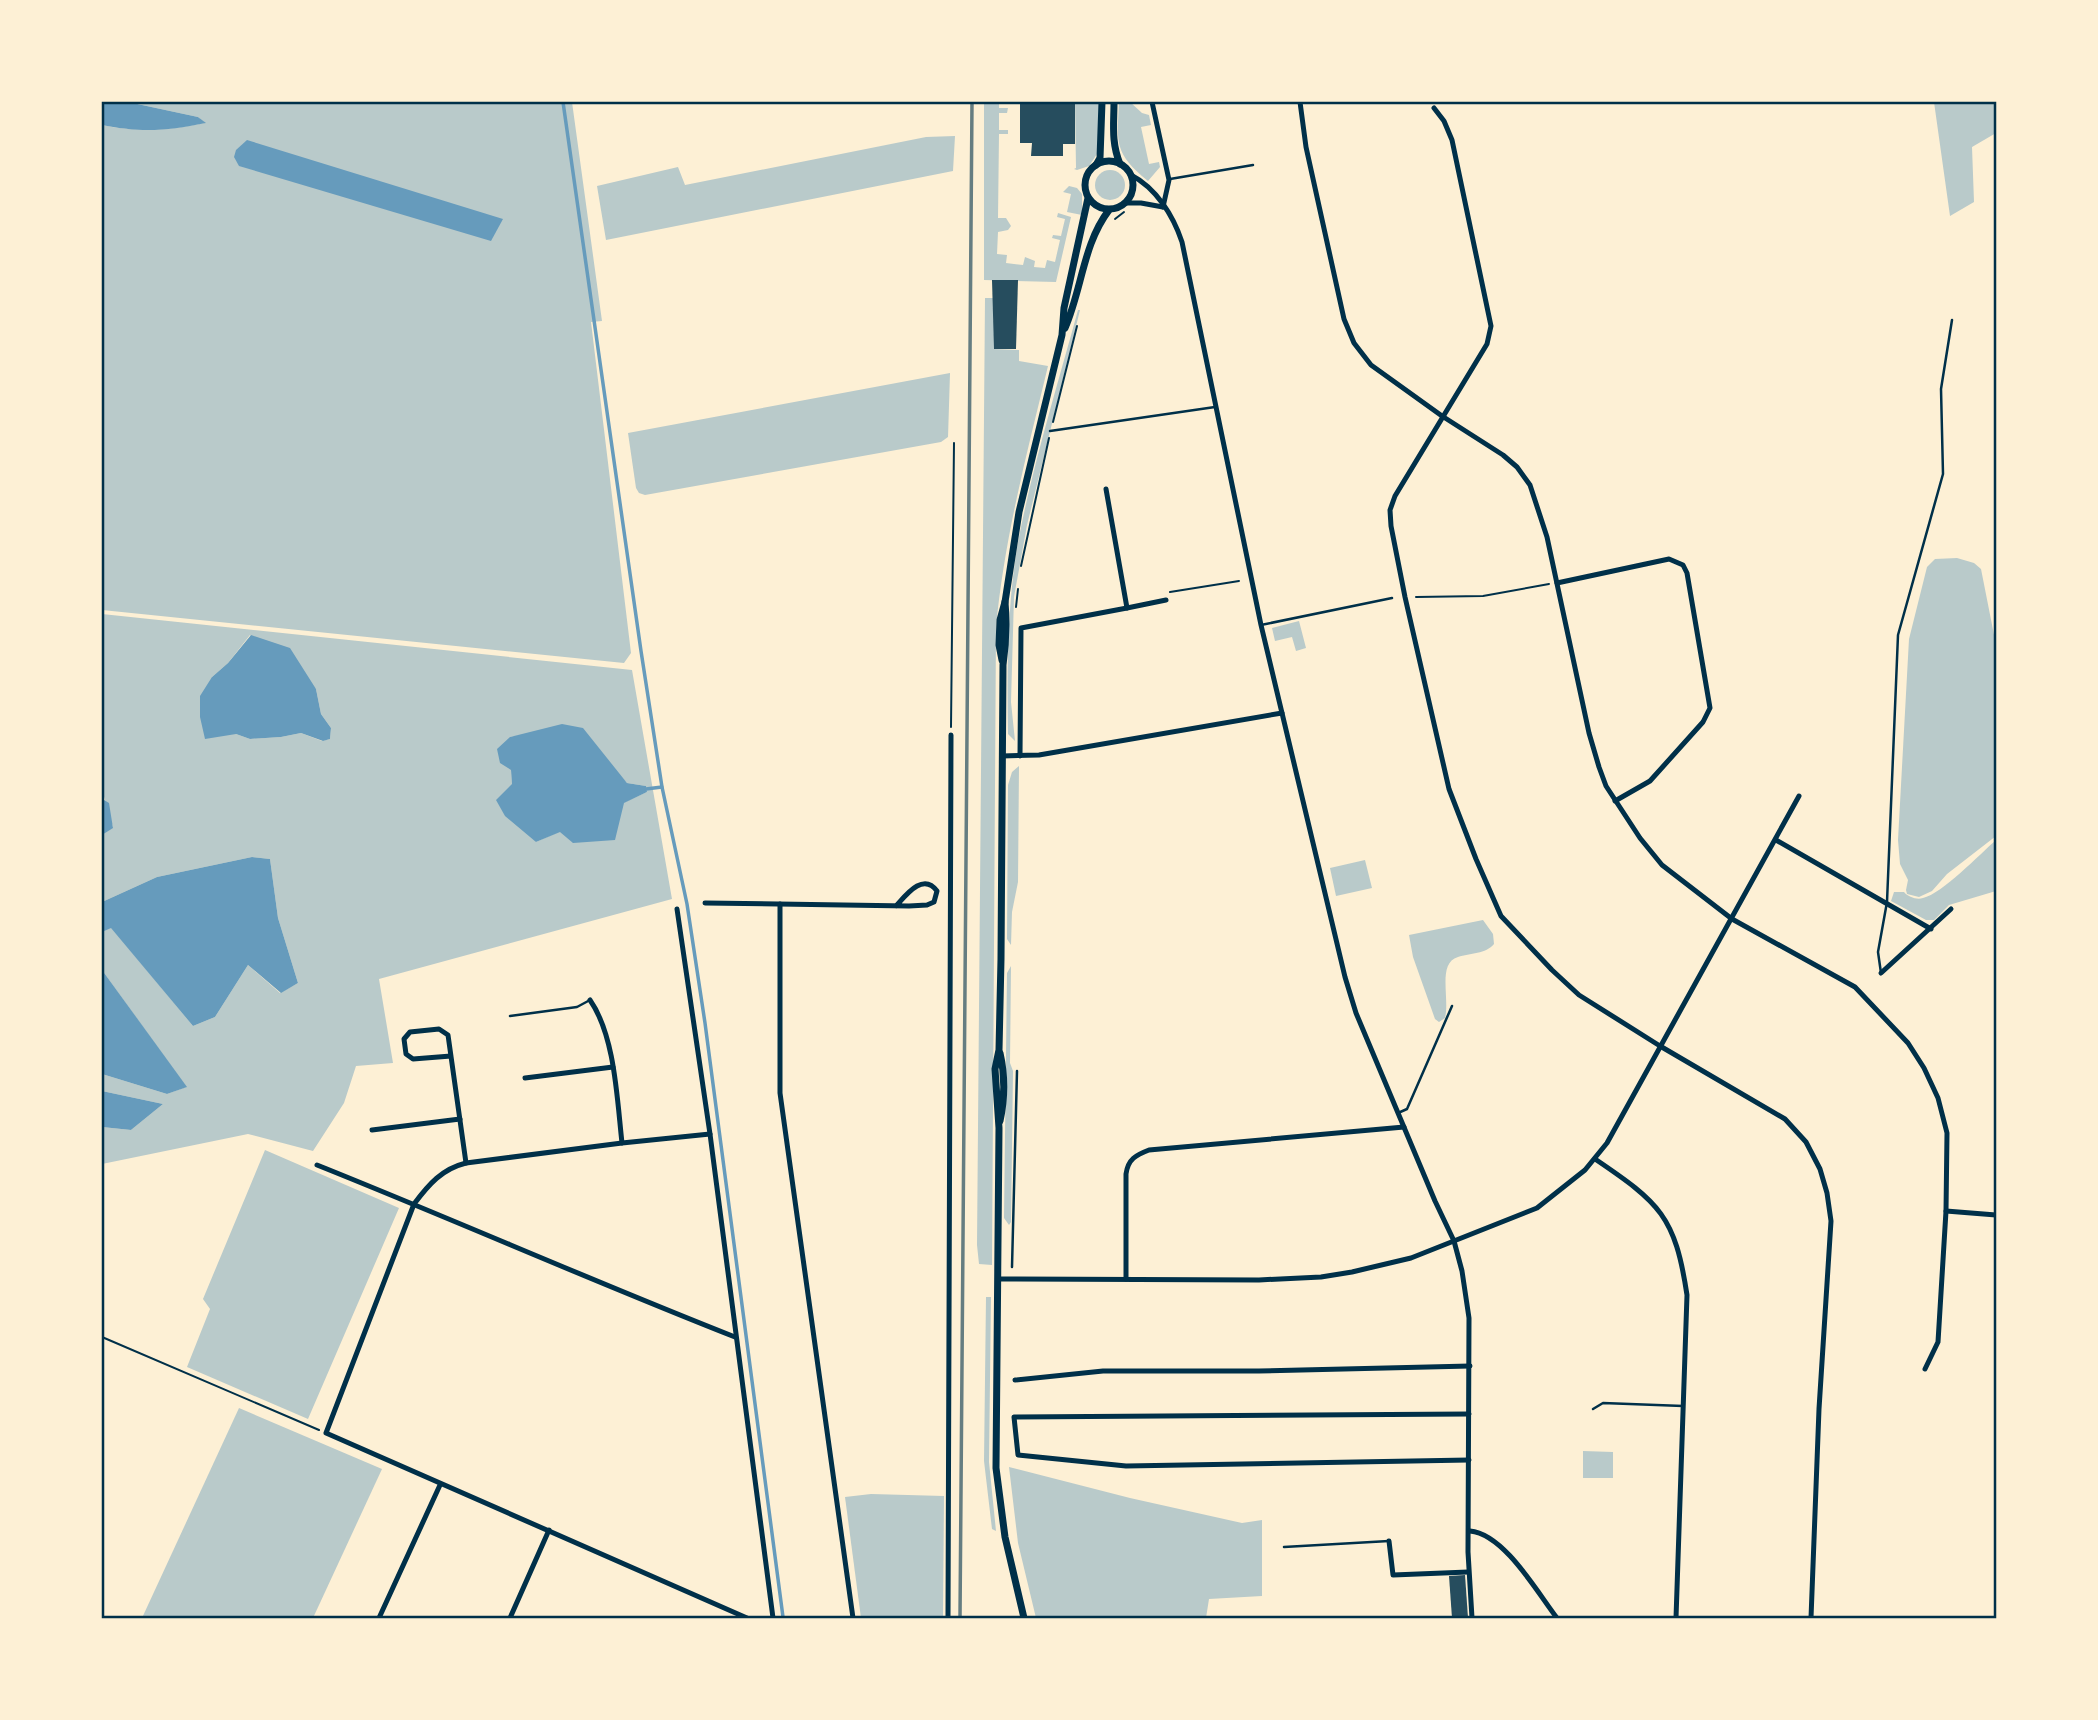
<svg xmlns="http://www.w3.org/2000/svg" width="2098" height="1720" font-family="'Noto Serif',serif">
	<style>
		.green { fill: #b9caca; fill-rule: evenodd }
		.water { fill: #669bbc }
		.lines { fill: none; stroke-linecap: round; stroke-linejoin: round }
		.stream { stroke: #669bbc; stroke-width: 3.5 }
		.building { fill: #264d5e }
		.path { stroke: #003049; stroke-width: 2 }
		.service { stroke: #003049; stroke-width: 2.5 }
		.minor { stroke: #003049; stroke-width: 5 }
		.secondary { stroke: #003049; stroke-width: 7 }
		.rail { stroke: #657d81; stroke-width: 3.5 }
		.neatline { fill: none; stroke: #003049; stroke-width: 2.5 }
	</style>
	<rect width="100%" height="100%" fill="#fdf0d5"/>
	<g class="green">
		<path d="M 128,102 L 572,102 L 602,321 L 591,322 L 631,653 L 624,663 L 102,610 L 102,125 C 140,133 167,130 205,123 L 198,117 Z"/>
		<path d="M 984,102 L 999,102 L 999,108 L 1008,108 L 1007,113 L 999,113 L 999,130 L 1008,130 L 1008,134 L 999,134 L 998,218 L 1006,218 L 1011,226 L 1008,230 L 998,232 L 997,254 L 1007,255 L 1006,263 L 1023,265 L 1025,257 L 1035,261 L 1034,267 L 1045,268 L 1047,260 L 1055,262 L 1060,240 L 1052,238 L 1053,235 L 1061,236 L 1065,219 L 1057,217 L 1058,213 L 1071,217 L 1056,282 L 984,280 Z"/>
		<path d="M 1075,102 L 1100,102 L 1097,154 L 1089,166 L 1077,170 L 1074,169 L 1076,168 Z"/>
		<path d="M 1119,102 L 1130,102 L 1142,113 L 1149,115 L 1151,125 L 1141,127 L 1149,164 L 1159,162 L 1160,167 L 1148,181 C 1114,153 1117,144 1119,102 Z"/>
		<path d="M 1934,102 L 1996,102 L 1996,133 L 1972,147 L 1974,202 L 1950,216 Z"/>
		<path d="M 955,136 L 953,171 L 606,240 L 597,186 L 678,167 L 685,185 L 926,137 Z"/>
		<circle cx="1110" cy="185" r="15"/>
		<path d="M 1069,186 L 1077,188 L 1082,194 L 1082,215 L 1067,212 L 1071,194 L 1063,192 Z"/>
		<path d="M 985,298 L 994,298 L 994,349 L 1019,350 L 1019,361 L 1048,366 C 1027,453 1004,539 996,628 L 992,1265 L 979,1264 L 977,1245 Z"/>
		<path d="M 1078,310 L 1080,310 L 1027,525 L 1014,597 L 1011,702 L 1015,741 L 1008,734 C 1007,671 1007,605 1018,542 C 1033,464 1057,387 1078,310 Z"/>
		<path d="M 950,373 L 948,437 L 941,442 L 645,495 L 639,493 L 636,488 L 628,433 Z"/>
		<path d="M 1957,558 L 1974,563 L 1981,569 L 1996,645 L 1996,836 L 1947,874 L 1932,891 L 1919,897 L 1907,894 L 1906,890 L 1908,880 L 1900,864 L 1898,840 L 1909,639 L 1927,567 L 1935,559 Z"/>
		<path d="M 102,614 L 632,670 L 672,899 L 379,979 L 393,1063 L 356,1066 L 344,1103 L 313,1151 L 248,1134 L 102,1164 L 102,1127 L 131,1130 L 163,1104 L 102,1091 L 102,1074 L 167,1094 L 186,1087 L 102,970 L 102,932 L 111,927 L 193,1026 L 215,1017 L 248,965 L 280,993 L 298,983 L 278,918 L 270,859 L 252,857 L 157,877 L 102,902 L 102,835 L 113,827 L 102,790 ZM 250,635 L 316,689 L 321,714 L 331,728 L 330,739 L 322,741 L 301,733 L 281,737 L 250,739 L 236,734 L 212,677 L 228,663 ZM 534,733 L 613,768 L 627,783 L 646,786 L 647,792 L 536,842 L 512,784 L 510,737 Z"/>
		<path d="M 1299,621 L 1306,648 L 1296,651 L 1292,637 L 1275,641 L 1272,628 Z"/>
		<path d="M 1019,766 L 1018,882 L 1012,912 L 1011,945 L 1007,939 L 1008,785 L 1012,772 Z"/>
		<path d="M 1996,840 L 1996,891 L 1949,905 L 1934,920 L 1926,920 L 1891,901 L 1894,892 L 1904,892 C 1908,897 1917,900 1923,898 C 1942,894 1980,854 1996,840 Z"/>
		<path d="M 1365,860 L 1372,888 L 1336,896 L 1330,868 Z"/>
		<path d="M 1483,920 L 1493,934 L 1494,944 C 1486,954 1470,953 1458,957 C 1437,963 1450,998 1445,1018 L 1439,1022 L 1435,1019 L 1413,957 L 1409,935 Z"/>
		<path d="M 1011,966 L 1010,1063 L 1013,1071 L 1011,1222 L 1009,1225 L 1004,1218 L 1007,973 Z"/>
		<path d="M 265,1150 L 399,1208 L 308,1419 L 187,1367 L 210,1309 L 203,1299 Z"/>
		<path d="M 986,1297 L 991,1297 L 989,1462 L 996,1531 L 992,1529 L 984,1461 Z"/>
		<path d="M 239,1408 L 382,1469 L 313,1618 L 142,1618 Z"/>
		<path d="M 1583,1451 L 1613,1452 L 1613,1478 L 1583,1478 Z"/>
		<path d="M 1009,1467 L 1130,1498 L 1242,1523 L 1262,1520 L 1262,1596 L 1209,1599 L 1206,1618 L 1036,1618 L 1018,1543 Z"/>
		<path d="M 871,1494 L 944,1496 L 943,1618 L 861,1618 L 845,1497 Z"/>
	</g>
	<g class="water">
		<path d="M 102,102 L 128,102 L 198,117 L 206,123 C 166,131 142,133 102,125 Z"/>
		<path d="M 247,140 L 503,219 L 491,241 L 239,166 L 234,157 L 236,150 Z"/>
		<path d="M 251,635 L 290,648 L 316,689 L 321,714 L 331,728 L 330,739 L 323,741 L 301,733 L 281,737 L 250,739 L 236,734 L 205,739 L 200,717 L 200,696 L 212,677 L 228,663 Z"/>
		<path d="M 562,724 L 583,728 L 627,783 L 646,786 L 647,792 L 624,803 L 615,840 L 573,843 L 560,832 L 536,842 L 505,816 L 496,800 L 512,784 L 511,770 L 500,763 L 497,749 L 510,737 Z"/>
		<path d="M 102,790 L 104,800 L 109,803 L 113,828 L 102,835 Z"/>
		<path d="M 252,857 L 270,859 L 278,918 L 298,983 L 281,993 L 248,965 L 215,1017 L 193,1026 L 111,928 L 102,932 L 102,902 L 157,877 Z"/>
		<path d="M 102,970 L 187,1087 L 167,1094 L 102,1074 Z"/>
		<path d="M 102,1091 L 163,1104 L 131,1130 L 102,1127 Z"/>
	</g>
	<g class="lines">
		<g class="stream">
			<path d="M 563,102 L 641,651 L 662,787 L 687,904 L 705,1023 L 783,1617"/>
			<path d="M 646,789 L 662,787"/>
		</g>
	</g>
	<g class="building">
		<path d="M 1020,102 L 1075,102 L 1075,144 L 1063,144 L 1063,156 L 1031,156 L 1032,143 L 1020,143 Z"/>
		<path d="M 992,280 L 1018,280 L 1016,349 L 994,349 Z"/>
		<path d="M 1465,1575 L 1468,1618 L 1452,1618 L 1449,1576 Z"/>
	</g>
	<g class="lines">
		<g class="path">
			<path d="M 1115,219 L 1124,212"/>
			<path d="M 1053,422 L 1077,326"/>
			<path d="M 1021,566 L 1049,438"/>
			<path d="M 1170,592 L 1239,581"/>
			<path d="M 1416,597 L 1483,596 L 1549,584"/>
			<path d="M 1016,607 L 1018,589"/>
			<path d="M 951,727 L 954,443"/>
			<path d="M 102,1337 L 319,1430"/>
		</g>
		<g class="service">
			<path d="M 1170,179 L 1253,165"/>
			<path d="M 1050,431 L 1215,407"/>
			<path d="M 1261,625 L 1392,598"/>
			<path d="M 1881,973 L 1878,952 L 1887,902 L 1898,635 L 1943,474 L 1941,389 L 1952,320"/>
			<path d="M 510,1016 L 577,1007 L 590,1000"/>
			<path d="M 1398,1113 L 1407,1109 L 1452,1006"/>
			<path d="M 1012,1267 L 1017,1071"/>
			<path d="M 1593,1409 L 1603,1403 L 1683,1406"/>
			<path d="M 1284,1547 L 1389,1541"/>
		</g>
		<g class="minor">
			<path d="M 1152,102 L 1169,180 L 1163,207"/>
			<path d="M 1300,102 L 1306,147 L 1344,319 L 1354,343 L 1371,365 L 1442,416 L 1503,455 L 1517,467 L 1530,485 L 1547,537 L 1589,733 L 1599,767 L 1606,786 L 1640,838 L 1662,865 L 1732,919 L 1855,987 L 1908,1043 L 1924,1068 L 1938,1098 L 1947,1133 L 1946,1211 L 1938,1342 L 1925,1369"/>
			<path d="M 1434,108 L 1444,121 L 1452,140 L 1491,326 L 1487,344 L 1395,496 L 1390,510 L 1391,526 L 1405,597 L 1449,789 L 1476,859 L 1501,916 L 1552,970 L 1579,995 L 1660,1046 L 1785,1119 L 1806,1142 L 1820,1169 L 1827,1193 L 1831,1221 L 1819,1409 L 1811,1618"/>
			<path d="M 1131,175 C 1156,188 1173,215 1182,242 L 1261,625 L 1345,977 L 1356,1013 L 1435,1201 L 1454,1241 L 1462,1271 L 1469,1318 L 1468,1552 L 1472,1618"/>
			<path d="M 1125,203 L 1141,203 L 1163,207"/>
			<path d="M 1557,583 L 1669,559 L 1683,565 L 1687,573 L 1710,708 L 1703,722 L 1650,781 L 1615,801"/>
			<path d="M 1127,608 L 1166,600"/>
			<path d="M 1002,756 L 1039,755 L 1282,713"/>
			<path d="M 1020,756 L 1021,628 L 1127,608 L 1106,489"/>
			<path d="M 1776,840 L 1931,929"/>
			<path d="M 705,903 L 909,906 L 927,905 L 934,902 L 937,891 C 923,872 906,895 896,906"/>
			<path d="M 780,904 L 780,1093 L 853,1618"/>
			<path d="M 677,909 L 710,1134 L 773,1618"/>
			<path d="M 1881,973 L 1951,909"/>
			<path d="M 590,1000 C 615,1036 617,1099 622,1143"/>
			<path d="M 451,1056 L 413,1059 L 406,1054 L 404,1039 L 410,1032 L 439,1029 L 448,1035 L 466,1163"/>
			<path d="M 525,1078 L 613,1067"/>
			<path d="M 372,1130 L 460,1119"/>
			<path d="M 710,1134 L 622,1143 L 466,1163 C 442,1169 429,1184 414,1204 L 326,1433 L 747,1618"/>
			<path d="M 1595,1159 C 1660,1203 1675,1216 1687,1295 L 1676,1618"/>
			<path d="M 317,1165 C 457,1221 595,1282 735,1337"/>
			<path d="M 1946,1211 L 1996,1215"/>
			<path d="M 998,1279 L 1259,1280 L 1321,1277 L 1352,1272 L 1411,1258 L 1537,1208 L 1585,1170 L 1607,1143 L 1799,796"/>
			<path d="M 1126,1279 L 1126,1174 C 1128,1159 1136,1155 1149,1150 L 1404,1127"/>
			<path d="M 1015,1380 L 1103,1371 L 1259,1371 L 1470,1366"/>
			<path d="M 1469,1460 L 1126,1466 L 1018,1455 L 1014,1417 L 1469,1414"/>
			<path d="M 1470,1531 C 1504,1534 1537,1592 1557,1618"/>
			<path d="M 1389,1541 L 1393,1575 L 1468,1572"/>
			<path d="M 379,1618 L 440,1485"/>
			<path d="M 510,1618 L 549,1530"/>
			<path d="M 948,1618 L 951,735"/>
		</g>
		<g class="secondary">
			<path d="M 1114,102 C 1114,124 1111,142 1120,164"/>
			<circle cx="1109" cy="185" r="24"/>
			<path d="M 1096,165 L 1100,158 L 1102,102"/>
			<path d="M 1065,328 C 1082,289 1083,244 1109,210"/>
			<path d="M 1005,602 C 1007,624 1006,644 1003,665 L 1001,959 L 999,1050 L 995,1069 L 999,1128 L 996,1468 L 1005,1537 L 1024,1618"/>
			<path d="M 1002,660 L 999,645 L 1000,620 L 1005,602 L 1019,512 L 1062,335 L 1064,308 L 1088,198"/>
			<path d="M 1000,1053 C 1005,1075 1005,1098 1000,1121"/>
		</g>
		<path class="rail" d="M 960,1618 L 972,102"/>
	</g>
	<rect width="2098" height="1720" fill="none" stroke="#fdf0d5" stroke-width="206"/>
	<rect x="103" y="103" width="1892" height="1514" class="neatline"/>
</svg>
